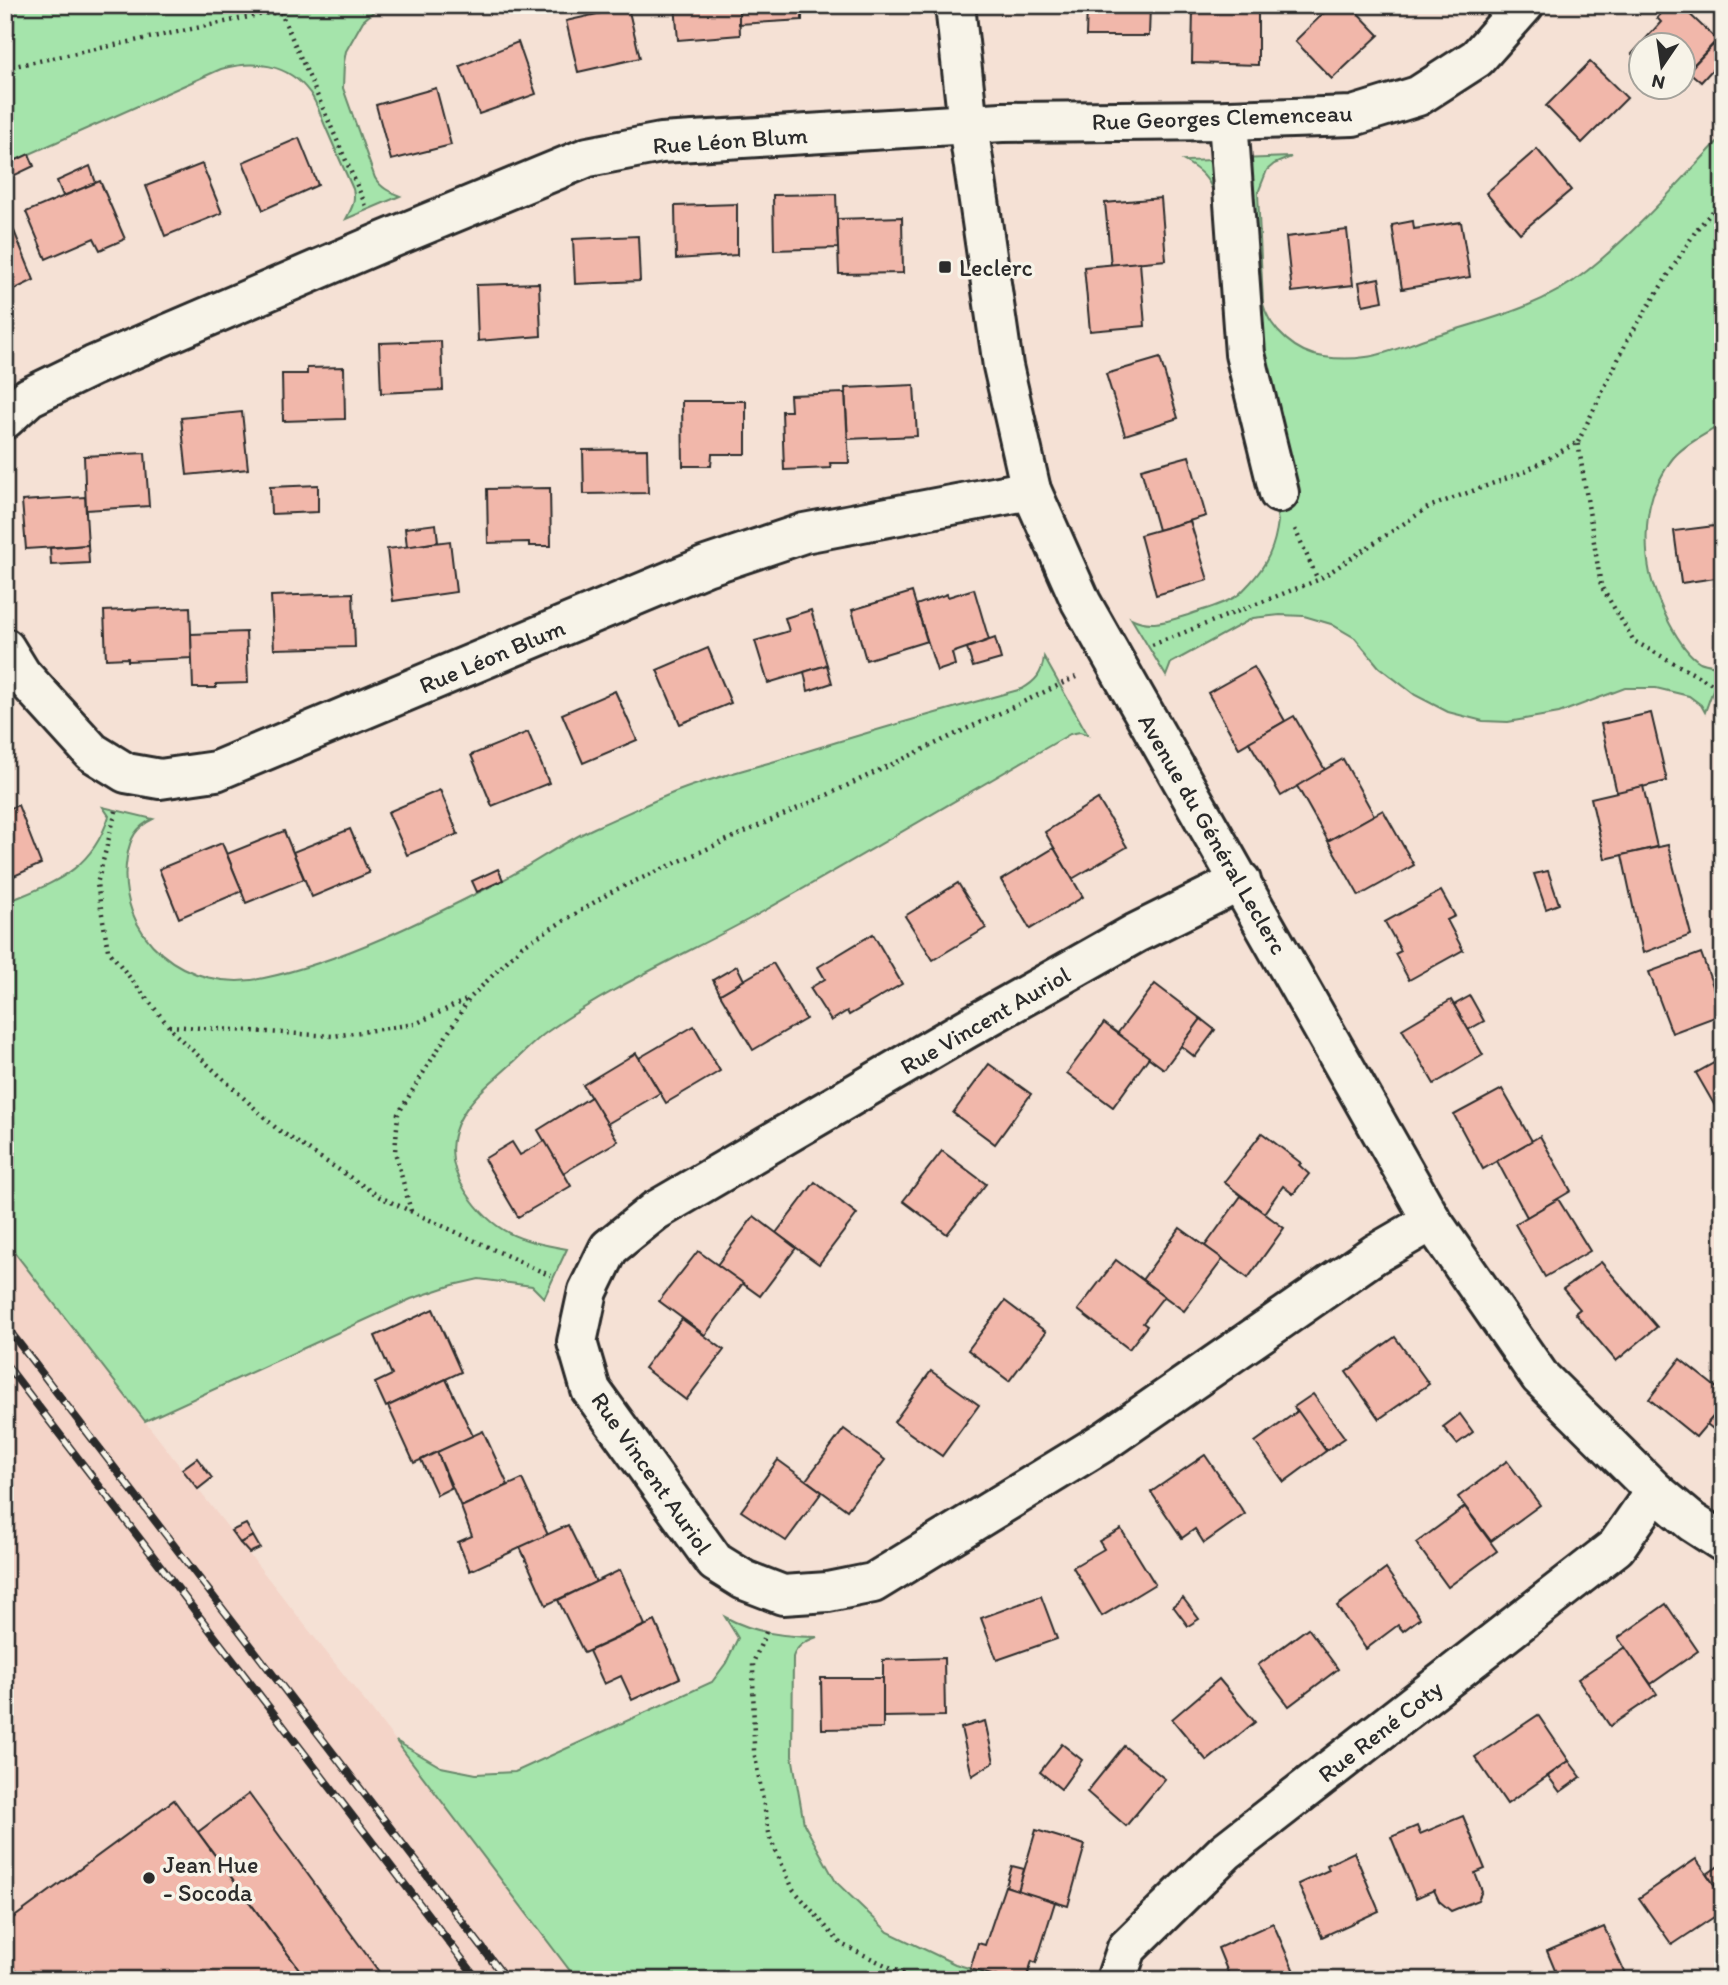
<svg xmlns="http://www.w3.org/2000/svg" width="1728" height="1985" font-family="Itim,sans-serif">
	<style>
		.built { fill: #f4d4c8 }
		.green { fill: #a5e4ab; stroke: #68886b; stroke-width: 2 }
		.building { fill: #f1b7aa; stroke: #2b2b2b; stroke-width: 2 }
		.lines { fill: none; stroke-linecap: round; stroke-linejoin: round }
		.minor-casing { stroke: #2b2b2b; stroke-width: 44 }
		.path { stroke: #2b2b2b; stroke-width: 4.5; stroke-dasharray: 2 5; stroke-linecap: butt }
		.minor { stroke: #f7f3e8; stroke-width: 38 }
		.rail-casing { stroke: #2b2b2b; stroke-width: 8 }
		.rail { stroke: #f7f3e8; stroke-width: 5; stroke-dasharray: 16; stroke-linecap: butt }
		.poi-dot { fill: #2b2b2b; stroke: #f7f3e8; stroke-width: 2.5 }
		.labels { text-anchor: middle; dominant-baseline: central; stroke-width: 7; stroke-linejoin: round; paint-order: stroke }
		.street-label { font-size: 24px; fill: #2b2b2b; stroke: #f7f3e8 }
		.poi-label { font-size: 24px; fill: #2b2b2b; stroke: #f7f3e8; text-anchor: start }
	</style>
	<rect width="100%" height="100%" fill="#f5e1d5"/>
	<filter id="ink" filterUnits="userSpaceOnUse"><feTurbulence type="fractalNoise" baseFrequency=".0143" numOctaves="2"/><feDisplacementMap in="SourceGraphic" scale="14" xChannelSelector="R" yChannelSelector="G"/><feConvolveMatrix kernelMatrix="1 2 1 2 8 2 1 2 1" color-interpolation-filters="sRGB"/></filter>
	<g filter="url(#ink)">
		<path class="built" d="M 5,1240 L 182,1469 L 396,1741 L 577,1980 L 5,1980 Z"/>
		<g class="green">
			<path d="M 5,5 L 381,5 L 363,21 L 346,51 L 344,62 L 343,88 L 375,178 C 381,188 390,192 400,196 L 346,219 C 352,208 356,201 353,189 C 344,169 335,149 326,128 C 321,117 317,103 310,93 C 288,63 254,60 221,69 L 5,165 Z"/>
			<path d="M 1723,136 L 1723,423 C 1707,434 1686,443 1674,457 C 1666,466 1658,483 1653,494 C 1645,518 1645,550 1650,574 C 1656,599 1678,649 1700,662 C 1705,664 1711,665 1716,666 L 1723,662 L 1705,712 L 1701,705 L 1689,696 L 1656,688 L 1625,688 L 1559,713 L 1508,722 L 1483,721 L 1448,712 L 1415,695 L 1379,667 L 1355,638 L 1331,624 L 1304,616 L 1280,615 L 1253,618 L 1171,663 L 1166,676 L 1131,618 C 1151,628 1168,621 1188,615 C 1204,609 1224,605 1238,595 C 1242,592 1246,587 1250,583 C 1267,565 1275,546 1278,521 L 1215,196 C 1209,178 1200,170 1184,161 L 1291,157 L 1274,164 L 1267,170 L 1258,193 L 1263,304 C 1270,330 1297,354 1324,357 C 1337,359 1353,359 1366,357 C 1385,355 1409,344 1427,338 C 1482,321 1542,308 1587,271 C 1637,231 1679,182 1723,136 Z"/>
			<path d="M 1044,657 L 1088,735 L 1080,732 L 1070,734 C 968,793 867,853 764,911 C 693,951 613,985 547,1032 C 533,1042 521,1056 508,1067 C 495,1079 480,1090 470,1104 C 448,1131 446,1163 466,1192 C 493,1233 519,1241 567,1249 L 544,1298 L 532,1286 L 479,1279 L 453,1285 L 411,1299 L 145,1421 L 5,1240 L 5,903 C 54,882 91,872 109,816 L 103,807 L 153,819 C 136,827 130,838 127,857 C 114,937 187,995 264,978 C 341,962 429,918 499,882 C 531,866 561,843 594,828 C 622,816 650,802 678,791 C 712,778 748,769 782,759 C 861,734 941,711 1022,689 C 1036,681 1042,674 1044,657 Z"/>
			<path d="M 725,1617 C 754,1633 785,1637 817,1637 C 806,1641 797,1645 793,1657 L 792,1755 L 804,1824 L 836,1882 L 888,1932 L 955,1964 L 1010,1980 L 577,1980 L 396,1741 L 441,1767 L 476,1774 L 515,1772 L 712,1682 L 726,1663 L 738,1638 Z"/>
		</g>
		<g class="building">
			<path d="M 675,5 L 739,5 L 740,35 L 678,40 Z"/>
			<path d="M 739,5 L 802,5 L 802,20 L 739,24 Z"/>
			<path d="M 802,5 L 862,5 L 802,10 Z"/>
			<path d="M 1087,5 L 1150,5 L 1149,36 L 1086,36 Z"/>
			<path d="M 1332,5 L 1350,5 L 1379,35 L 1332,79 L 1295,41 Z"/>
			<path d="M 1669,5 L 1680,5 L 1717,40 L 1682,77 L 1682,46 L 1640,46 L 1640,62 L 1632,54 L 1661,22 L 1657,18 Z"/>
			<path d="M 628,7 L 640,58 L 578,72 L 566,21 Z"/>
			<path d="M 1193,8 L 1258,10 L 1258,65 L 1192,63 Z"/>
			<path d="M 518,42 L 536,94 L 479,114 L 460,66 Z"/>
			<path d="M 1713,45 L 1723,54 L 1723,58 L 1701,82 L 1688,71 Z"/>
			<path d="M 1590,62 L 1627,98 L 1582,143 L 1546,106 Z"/>
			<path d="M 436,88 L 451,145 L 391,160 L 376,105 Z"/>
			<path d="M 299,138 L 318,185 L 263,210 L 243,162 Z"/>
			<path d="M 1537,149 L 1571,190 L 1520,233 L 1486,193 Z"/>
			<path d="M 29,154 L 34,166 L 11,177 L 6,165 Z"/>
			<path d="M 202,164 L 222,213 L 165,236 L 146,186 Z"/>
			<path d="M 90,166 L 96,183 L 63,196 L 57,181 Z"/>
			<path d="M 100,181 L 125,239 L 100,250 L 94,238 L 46,259 L 26,212 Z"/>
			<path d="M 836,194 L 838,248 L 774,250 L 773,195 Z"/>
			<path d="M 1161,198 L 1166,260 L 1111,265 L 1105,203 Z"/>
			<path d="M 737,204 L 737,255 L 676,259 L 675,206 Z"/>
			<path d="M 902,217 L 903,273 L 839,274 L 837,219 Z"/>
			<path d="M 1413,221 L 1414,229 L 1461,222 L 1470,277 L 1402,289 L 1392,225 Z"/>
			<path d="M 1347,230 L 1353,285 L 1292,292 L 1286,237 Z"/>
			<path d="M 14,231 L 34,280 L 5,294 L 5,235 Z"/>
			<path d="M 638,236 L 640,281 L 575,284 L 573,239 Z"/>
			<path d="M 1140,262 L 1145,326 L 1090,331 L 1084,267 Z"/>
			<path d="M 1379,278 L 1383,301 L 1363,305 L 1359,282 Z"/>
			<path d="M 539,283 L 541,336 L 478,341 L 476,285 Z"/>
			<path d="M 441,341 L 443,390 L 381,393 L 379,343 Z"/>
			<path d="M 1160,358 L 1178,418 L 1125,435 L 1106,374 Z"/>
			<path d="M 344,367 L 345,419 L 283,421 L 282,374 L 307,374 L 307,368 Z"/>
			<path d="M 914,385 L 917,436 L 848,439 L 845,388 Z"/>
			<path d="M 845,393 L 849,463 L 830,463 L 831,468 L 784,470 L 782,411 L 791,411 L 790,395 Z"/>
			<path d="M 682,401 L 746,401 L 746,454 L 712,454 L 711,466 L 683,466 Z"/>
			<path d="M 242,412 L 248,469 L 187,475 L 181,418 Z"/>
			<path d="M 647,449 L 648,493 L 584,494 L 583,450 Z"/>
			<path d="M 145,453 L 149,506 L 86,510 L 84,456 Z"/>
			<path d="M 1189,456 L 1206,516 L 1158,530 L 1141,469 Z"/>
			<path d="M 318,485 L 318,512 L 271,514 L 270,487 Z"/>
			<path d="M 550,488 L 551,546 L 529,546 L 529,542 L 488,543 L 487,489 Z"/>
			<path d="M 85,497 L 88,545 L 26,549 L 22,501 Z"/>
			<path d="M 1190,521 L 1208,580 L 1156,595 L 1140,535 Z"/>
			<path d="M 436,524 L 438,542 L 407,547 L 405,528 Z"/>
			<path d="M 1723,525 L 1723,577 L 1681,583 L 1674,531 Z"/>
			<path d="M 450,541 L 456,592 L 393,601 L 387,549 Z"/>
			<path d="M 88,545 L 89,563 L 51,565 L 50,548 Z"/>
			<path d="M 974,589 L 989,640 L 952,653 L 955,665 L 937,671 L 916,605 L 947,594 L 948,597 Z"/>
			<path d="M 912,592 L 927,641 L 866,660 L 852,610 Z"/>
			<path d="M 353,593 L 355,647 L 274,649 L 271,596 Z"/>
			<path d="M 190,607 L 192,658 L 128,661 L 128,658 L 106,659 L 104,611 Z"/>
			<path d="M 811,610 L 827,665 L 768,683 L 755,641 L 789,631 L 785,618 Z"/>
			<path d="M 246,632 L 248,683 L 216,684 L 216,688 L 193,688 L 191,634 Z"/>
			<path d="M 995,638 L 1001,659 L 973,667 L 967,648 Z"/>
			<path d="M 708,648 L 731,703 L 680,724 L 657,670 Z"/>
			<path d="M 827,665 L 832,683 L 808,691 L 804,672 Z"/>
			<path d="M 1254,667 L 1285,721 L 1239,748 L 1208,693 Z"/>
			<path d="M 615,691 L 637,740 L 583,763 L 562,714 Z"/>
			<path d="M 1651,713 L 1667,781 L 1617,793 L 1601,724 Z"/>
			<path d="M 1294,716 L 1325,770 L 1281,796 L 1249,742 Z"/>
			<path d="M 528,732 L 549,783 L 492,806 L 471,755 Z"/>
			<path d="M 1343,759 L 1374,815 L 1328,841 L 1297,786 Z"/>
			<path d="M 1643,786 L 1657,847 L 1605,859 L 1591,798 Z"/>
			<path d="M 440,790 L 458,834 L 407,855 L 388,812 Z"/>
			<path d="M 1098,799 L 1127,847 L 1072,879 L 1045,832 Z"/>
			<path d="M 18,805 L 41,864 L 5,880 L 5,810 Z"/>
			<path d="M 1383,810 L 1414,865 L 1359,896 L 1328,841 Z"/>
			<path d="M 350,829 L 369,873 L 312,897 L 293,852 Z"/>
			<path d="M 284,831 L 304,879 L 246,903 L 227,854 Z"/>
			<path d="M 222,843 L 242,891 L 179,918 L 159,869 Z"/>
			<path d="M 1668,845 L 1691,935 L 1643,953 L 1622,855 Z"/>
			<path d="M 1054,848 L 1083,897 L 1030,929 L 1001,880 Z"/>
			<path d="M 498,869 L 503,880 L 477,892 L 472,881 Z"/>
			<path d="M 1548,871 L 1559,904 L 1546,909 L 1534,874 Z"/>
			<path d="M 958,883 L 986,928 L 933,960 L 905,916 Z"/>
			<path d="M 1441,891 L 1455,916 L 1447,920 L 1463,950 L 1409,980 L 1395,954 L 1401,951 L 1385,922 Z"/>
			<path d="M 873,934 L 902,984 L 849,1015 L 847,1011 L 831,1021 L 810,988 L 825,979 L 818,967 Z"/>
			<path d="M 1701,953 L 1723,1014 L 1672,1033 L 1649,972 Z"/>
			<path d="M 773,963 L 806,1019 L 753,1050 L 720,994 Z"/>
			<path d="M 737,966 L 744,980 L 720,994 L 713,980 Z"/>
			<path d="M 1155,984 L 1201,1019 L 1164,1069 L 1117,1034 Z"/>
			<path d="M 1470,996 L 1484,1021 L 1468,1030 L 1454,1005 Z"/>
			<path d="M 1451,1000 L 1483,1055 L 1434,1084 L 1402,1029 Z"/>
			<path d="M 1201,1019 L 1215,1030 L 1195,1057 L 1181,1046 Z"/>
			<path d="M 1104,1023 L 1149,1057 L 1113,1107 L 1067,1073 Z"/>
			<path d="M 694,1026 L 720,1071 L 666,1103 L 639,1058 Z"/>
			<path d="M 636,1053 L 660,1093 L 607,1124 L 583,1085 Z"/>
			<path d="M 1723,1058 L 1723,1120 L 1696,1073 Z"/>
			<path d="M 989,1064 L 1031,1094 L 995,1144 L 953,1113 Z"/>
			<path d="M 1502,1089 L 1532,1141 L 1483,1169 L 1454,1115 Z"/>
			<path d="M 591,1097 L 618,1141 L 563,1173 L 538,1130 Z"/>
			<path d="M 1262,1133 L 1301,1163 L 1299,1165 L 1309,1174 L 1293,1194 L 1283,1186 L 1264,1213 L 1224,1182 Z"/>
			<path d="M 1540,1136 L 1571,1191 L 1527,1217 L 1497,1161 Z"/>
			<path d="M 545,1141 L 571,1186 L 518,1217 L 484,1159 L 512,1142 L 520,1155 Z"/>
			<path d="M 942,1151 L 986,1184 L 947,1234 L 903,1201 Z"/>
			<path d="M 815,1182 L 857,1214 L 819,1264 L 776,1233 Z"/>
			<path d="M 1241,1196 L 1284,1228 L 1248,1278 L 1205,1246 Z"/>
			<path d="M 1558,1199 L 1590,1251 L 1545,1277 L 1515,1224 Z"/>
			<path d="M 754,1216 L 796,1248 L 760,1296 L 717,1265 Z"/>
			<path d="M 1180,1228 L 1223,1259 L 1184,1311 L 1142,1280 Z"/>
			<path d="M 698,1251 L 743,1283 L 705,1335 L 659,1301 Z"/>
			<path d="M 1116,1260 L 1164,1296 L 1143,1323 L 1147,1326 L 1129,1349 L 1078,1310 Z"/>
			<path d="M 1601,1262 L 1657,1327 L 1616,1361 L 1575,1313 L 1580,1309 L 1563,1289 Z"/>
			<path d="M 1005,1301 L 1046,1332 L 1009,1381 L 968,1350 Z"/>
			<path d="M 433,1309 L 461,1372 L 386,1407 L 375,1383 L 392,1375 L 375,1336 Z"/>
			<path d="M 682,1319 L 724,1350 L 686,1400 L 644,1368 Z"/>
			<path d="M 1395,1337 L 1429,1384 L 1379,1419 L 1346,1372 Z"/>
			<path d="M 1680,1359 L 1723,1393 L 1723,1405 L 1696,1437 L 1649,1399 Z"/>
			<path d="M 931,1371 L 979,1405 L 942,1456 L 894,1422 Z"/>
			<path d="M 446,1379 L 473,1436 L 414,1463 L 388,1406 Z"/>
			<path d="M 1313,1394 L 1345,1438 L 1326,1451 L 1294,1407 Z"/>
			<path d="M 1723,1405 L 1723,1437 L 1707,1424 Z"/>
			<path d="M 1298,1411 L 1326,1451 L 1284,1482 L 1255,1442 Z"/>
			<path d="M 1460,1414 L 1473,1432 L 1457,1444 L 1443,1427 Z"/>
			<path d="M 844,1429 L 885,1460 L 847,1510 L 806,1480 Z"/>
			<path d="M 483,1431 L 508,1485 L 461,1507 L 437,1452 Z"/>
			<path d="M 437,1452 L 451,1488 L 437,1495 L 421,1460 Z"/>
			<path d="M 1205,1455 L 1245,1514 L 1204,1543 L 1195,1529 L 1182,1538 L 1151,1492 Z"/>
			<path d="M 197,1458 L 212,1478 L 198,1489 L 182,1469 Z"/>
			<path d="M 778,1460 L 822,1492 L 786,1541 L 741,1511 Z"/>
			<path d="M 1507,1461 L 1540,1505 L 1491,1541 L 1458,1497 Z"/>
			<path d="M 522,1479 L 548,1535 L 470,1571 L 458,1542 L 472,1536 L 461,1507 Z"/>
			<path d="M 1465,1507 L 1497,1551 L 1448,1587 L 1416,1543 Z"/>
			<path d="M 246,1524 L 253,1536 L 240,1543 L 231,1531 Z"/>
			<path d="M 568,1525 L 596,1582 L 546,1605 L 520,1547 Z"/>
			<path d="M 1121,1529 L 1155,1584 L 1102,1616 L 1073,1567 L 1104,1549 L 1099,1541 Z"/>
			<path d="M 253,1536 L 260,1548 L 249,1553 L 240,1543 Z"/>
			<path d="M 1386,1569 L 1420,1618 L 1403,1631 L 1398,1625 L 1366,1649 L 1337,1606 Z"/>
			<path d="M 620,1570 L 645,1625 L 584,1653 L 558,1600 Z"/>
			<path d="M 1041,1596 L 1057,1639 L 997,1660 L 981,1618 Z"/>
			<path d="M 1183,1598 L 1199,1619 L 1188,1626 L 1173,1606 Z"/>
			<path d="M 1666,1604 L 1698,1651 L 1651,1684 L 1618,1638 Z"/>
			<path d="M 655,1621 L 680,1678 L 632,1700 L 621,1676 L 604,1684 L 589,1651 Z"/>
			<path d="M 1308,1628 L 1338,1669 L 1289,1706 L 1258,1665 Z"/>
			<path d="M 1625,1647 L 1657,1694 L 1610,1726 L 1578,1679 Z"/>
			<path d="M 944,1658 L 945,1716 L 883,1717 L 883,1660 Z"/>
			<path d="M 821,1678 L 883,1678 L 883,1728 L 822,1729 Z"/>
			<path d="M 1219,1679 L 1255,1722 L 1207,1761 L 1172,1719 Z"/>
			<path d="M 1538,1715 L 1569,1761 L 1507,1804 L 1475,1757 Z"/>
			<path d="M 985,1721 L 994,1762 L 972,1776 L 961,1728 Z"/>
			<path d="M 1062,1744 L 1082,1760 L 1061,1789 L 1040,1772 Z"/>
			<path d="M 1124,1746 L 1165,1779 L 1126,1826 L 1087,1792 Z"/>
			<path d="M 1569,1761 L 1581,1777 L 1560,1792 L 1548,1776 Z"/>
			<path d="M 249,1794 L 385,1980 L 307,1980 L 198,1832 Z"/>
			<path d="M 174,1800 L 307,1980 L 5,1980 L 5,1924 Z"/>
			<path d="M 1463,1816 L 1485,1869 L 1475,1873 L 1482,1891 L 1478,1900 L 1451,1911 L 1439,1901 L 1434,1890 L 1416,1898 L 1391,1837 L 1417,1826 L 1420,1834 Z"/>
			<path d="M 1036,1830 L 1085,1845 L 1068,1906 L 1018,1891 Z"/>
			<path d="M 1354,1852 L 1379,1911 L 1322,1937 L 1298,1884 L 1329,1870 L 1327,1865 Z"/>
			<path d="M 1696,1859 L 1723,1897 L 1723,1911 L 1672,1945 L 1639,1898 Z"/>
			<path d="M 1723,1863 L 1723,1897 L 1707,1874 Z"/>
			<path d="M 1012,1866 L 1024,1869 L 1018,1891 L 1006,1886 Z"/>
			<path d="M 1005,1886 L 1055,1902 L 1036,1963 L 1032,1961 L 1026,1980 L 1010,1980 L 970,1969 L 978,1943 L 985,1945 Z"/>
			<path d="M 1273,1923 L 1296,1976 L 1288,1980 L 1231,1980 L 1218,1948 Z"/>
			<path d="M 1604,1927 L 1628,1980 L 1559,1980 L 1547,1951 Z"/>
		</g>
		<g class="lines">
			<defs>
				<g id="minor">
					<path d="M 955,5 L 968,125 L 1003,366 L 1031,490 L 1081,602 L 1432,1221 L 1540,1377 L 1655,1491 L 1692,1522 L 1723,1542"/>
					<path d="M 1228,120 L 1245,354 L 1279,493"/>
					<path d="M 5,419 L 29,397 L 93,366 L 382,242 L 588,157 L 661,143 L 1002,122 L 1228,120 L 1353,116 L 1418,96 L 1477,58 L 1524,5"/>
					<path d="M 5,648 L 21,674 L 92,752 L 126,773 L 160,779 L 216,771 L 706,566 L 804,533 L 1031,490"/>
					<path d="M 1241,881 L 1136,933 L 966,1029 L 655,1211 L 609,1248 L 588,1291 L 577,1342 L 591,1390 L 715,1562 L 744,1580 L 783,1595 L 828,1592 L 873,1583 L 1105,1441 L 1375,1254 L 1432,1221"/>
					<path d="M 1116,1980 L 1127,1948 L 1226,1851 L 1616,1547 L 1655,1491"/>
				</g>
			</defs>
			<use href="#minor" class="minor-casing"/>
			<g class="path">
				<path d="M 281,13 L 288,5"/>
				<path d="M 5,68 L 268,13 L 281,13 L 366,206"/>
				<path d="M 1578,442 L 1628,339 L 1697,229 L 1723,200"/>
				<path d="M 1295,529 L 1318,580"/>
				<path d="M 1152,645 L 1318,580 L 1429,507 L 1524,472 L 1578,442 L 1601,586 L 1634,641 L 1723,690"/>
				<path d="M 116,811 L 97,884 L 108,950 L 175,1034 L 277,1129 L 380,1197 L 551,1276"/>
				<path d="M 169,1026 L 333,1036 L 415,1024 L 468,999"/>
				<path d="M 411,1211 L 395,1152 L 398,1114 L 469,999 L 522,946 L 613,891 L 823,797 L 1076,677"/>
				<path d="M 766,1632 L 753,1663 L 754,1751 L 770,1838 L 793,1889 L 841,1944 L 917,1980"/>
			</g>
			<use href="#minor" class="minor"/>
			<defs>
				<g id="rail">
					<path d="M 5,1325 L 507,1980"/>
					<path d="M 5,1363 L 478,1980"/>
				</g>
			</defs>
			<use href="#rail" class="rail-casing"/>
			<use href="#rail" class="rail"/>
		</g>
	</g>
	<g class="poi-dot">
		<rect x="938" y="260" width="14" height="14" rx="3.5"/>
		<circle cx="149" cy="1878" r="7"/>
	</g>
	<g class="labels">
		<g class="street-label">
			<text transform="translate(1222 117) rotate(-2)">Rue Georges Clemenceau</text>
			<text transform="translate(730 140) rotate(-4)">Rue Léon Blum</text>
			<text transform="translate(492 656) rotate(-23)">Rue Léon Blum</text>
			<text transform="translate(1213 834) rotate(60)">Avenue du Général Leclerc</text>
			<text transform="translate(985 1020) rotate(-30)">Rue Vincent Auriol</text>
			<text transform="translate(652 1473) rotate(55)">Rue Vincent Auriol</text>
			<text transform="translate(1380 1731) rotate(-38)">Rue René Coty</text>
		</g>
		<g class="poi-label">
			<text x="959" y="267">Leclerc</text>
			<text x="163" y="1864">Jean Hue<tspan x="163" dy="28">- Socoda</tspan></text>
		</g>
	</g>
	<rect width="1728" height="1985" fill="none" stroke="#f7f3e8" stroke-width="28"/>
	<rect x="14" y="14" width="1700" height="1957" fill="none" stroke="#2b2b2b" stroke-width="2.5" filter="url(#ink)"/>
	<g transform="translate(1662 66) rotate(193)"><circle r="33" fill="#f7f3e8" stroke="#a5a39c" stroke-width="2"/>
	<path d="M0-5L12 26L0 18L-12 26Z" fill="#2b2b2b"/>
	<text y="-10" font-size="19" font-weight="bold" text-anchor="middle" fill="#2b2b2b">N</text>
	</g>
</svg>
